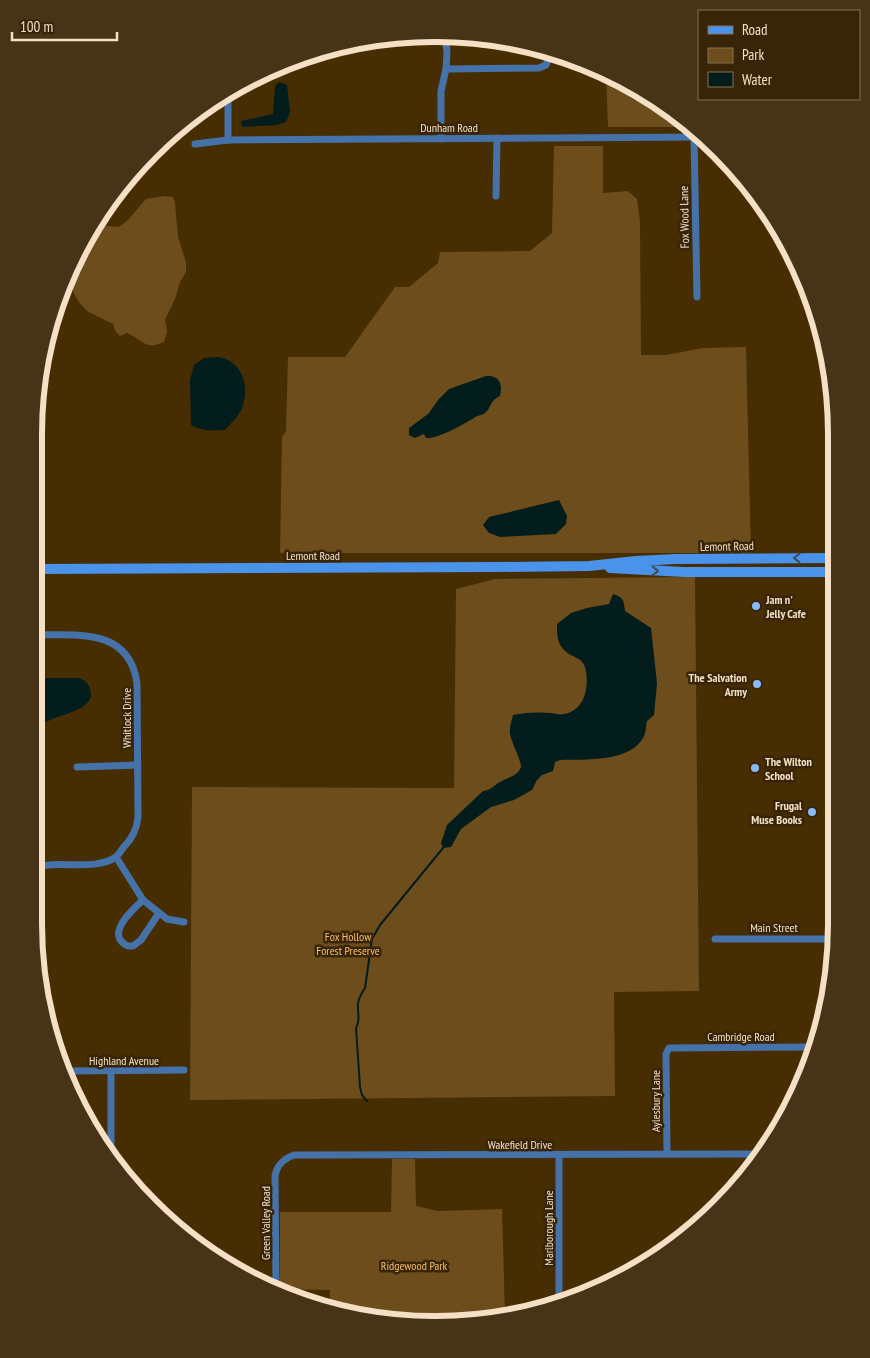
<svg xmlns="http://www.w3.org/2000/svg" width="870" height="1358" font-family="'PT Sans Narrow',sans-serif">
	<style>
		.green { fill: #6d4d1b }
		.water { fill: #031c1c }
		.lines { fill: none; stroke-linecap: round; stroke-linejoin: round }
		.stream { stroke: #031c1c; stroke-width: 2 }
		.minor { stroke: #4572a8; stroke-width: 7 }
		.secondary { stroke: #4993eb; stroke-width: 10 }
		.oneway { stroke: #3e4c58 }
		.poi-dot { fill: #87bbfb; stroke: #382509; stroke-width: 2 }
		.labels { text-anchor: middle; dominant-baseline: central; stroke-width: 5; stroke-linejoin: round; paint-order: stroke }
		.street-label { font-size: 12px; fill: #f5e0c6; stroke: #382509 }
		.poi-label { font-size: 12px; font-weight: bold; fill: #f5e0c6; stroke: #382509; text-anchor: start }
		.park-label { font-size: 12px; fill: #f6be71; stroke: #382509 }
		.rim { fill: none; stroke: #f5e0c6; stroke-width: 6 }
	</style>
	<rect width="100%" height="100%" fill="#472d02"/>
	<g class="green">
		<path d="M 606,74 L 635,87 L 691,127 L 608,127 Z"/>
		<path d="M 554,146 L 603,146 L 603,193 L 628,191 L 637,199 L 640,221 L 641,355 L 666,355 L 703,348 L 746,347 L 751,553 L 280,553 L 282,437 L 286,431 L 288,357 L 345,357 L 395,287 L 409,287 L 438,263 L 440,252 L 530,251 L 552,233 Z"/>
		<path d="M 164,196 L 173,197 L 175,203 L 178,237 L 186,262 L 186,272 L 180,282 L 175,299 L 165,320 L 167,331 L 164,342 C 146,351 143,340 127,333 L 120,336 L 116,332 L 113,324 L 87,311 L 78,301 L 70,286 L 67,285 L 75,258 L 97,225 L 119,227 L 128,220 L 146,199 Z"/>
		<path d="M 695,577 L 699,991 L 614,992 L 615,1096 L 190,1100 L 192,787 L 454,788 L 456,589 L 495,579 Z"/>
		<path d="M 392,1159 L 415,1159 L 416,1206 L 438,1211 L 502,1209 L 505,1314 L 409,1323 L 330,1308 L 330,1290 L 280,1289 L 280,1212 L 391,1212 Z"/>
	</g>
	<g class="water">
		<path d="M 279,82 L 287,85 L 290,112 L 286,122 L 277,125 L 242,127 L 241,121 L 273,114 L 275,86 Z"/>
		<path d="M 217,357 C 241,359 251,386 242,408 C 239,416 231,423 225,430 C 212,431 202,431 191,425 L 190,380 L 194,365 L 204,358 Z"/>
		<path d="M 486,376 C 500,375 503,385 500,396 C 489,401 492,407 485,413 C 481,416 477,415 474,418 C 464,424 438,439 426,438 L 424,434 L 415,438 L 409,435 L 409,428 L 428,414 L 439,399 L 449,389 Z"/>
		<path d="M 559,500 L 567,516 L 566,524 L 556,534 L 500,537 L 489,533 L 483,525 L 489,517 Z"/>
		<path d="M 613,594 C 623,597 624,600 625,611 L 651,628 L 657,683 L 654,715 L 647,721 C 646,725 646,732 644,736 C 631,763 585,759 560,760 L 555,762 L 553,771 L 542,775 L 537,780 L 532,790 L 514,800 L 491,807 L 461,829 L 451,847 L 443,848 L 441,843 L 447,825 L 483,791 C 490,791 494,785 500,782 C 507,778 518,776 521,767 C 522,763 511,741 510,734 C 509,727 512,721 513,715 C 527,712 539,712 552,713 C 556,714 560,715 564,714 C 585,711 590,685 585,667 C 582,657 570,657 564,650 C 557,643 557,634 557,624 L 571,613 L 587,608 L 609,604 Z"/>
		<path d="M 35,678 L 79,678 C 88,681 91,687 91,697 C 82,717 48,713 35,731 Z"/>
	</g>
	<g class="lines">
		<path class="stream" d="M 367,1101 L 362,1095 L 360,1087 L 356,1028 C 361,1020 357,1012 358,1003 C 359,997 362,993 365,988 L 372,939 L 380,925 L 443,848"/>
		<g class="minor">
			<path d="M 445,36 L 447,52 L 446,69 L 539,68 L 546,65 L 551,52"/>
			<path d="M 228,93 L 228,140"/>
			<path d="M 694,137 L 697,297"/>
			<path d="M 441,139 L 441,91 L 446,69"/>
			<path d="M 195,144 L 228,140 L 703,137"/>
			<path d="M 496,196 L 497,138"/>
			<path d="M 77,767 L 138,765"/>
			<path d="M 116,857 L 143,900 L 167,919 L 184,922"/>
			<path d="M 34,868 C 58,859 94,872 116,857 C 118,855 121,851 123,848 C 132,839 137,830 138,817 L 137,683 C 129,628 78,635 36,635"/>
			<path d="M 143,900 C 132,910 104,935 128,946 L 133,946 L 141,940 L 159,913"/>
			<path d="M 715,939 L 833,939"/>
			<path d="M 65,1071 L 184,1070"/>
			<path d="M 111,1071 L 111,1156"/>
			<path d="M 667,1154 L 666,1054 L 669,1048 L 813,1047"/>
			<path d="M 559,1155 L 559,1301"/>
			<path d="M 276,1287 L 275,1176 C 277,1165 283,1159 294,1155 L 758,1154"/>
		</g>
		<g class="secondary">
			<path d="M 610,568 L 684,572 L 835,572"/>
			<path d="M 36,569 L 497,567 L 589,566 L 636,561 L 676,559 L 835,558"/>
		</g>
	</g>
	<defs><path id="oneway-chevron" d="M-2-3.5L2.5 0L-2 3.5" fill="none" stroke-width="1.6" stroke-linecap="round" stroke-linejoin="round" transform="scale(1.25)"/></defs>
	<g class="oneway">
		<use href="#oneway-chevron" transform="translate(797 558) rotate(-180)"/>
		<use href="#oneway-chevron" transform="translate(655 571) rotate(2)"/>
	</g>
	<g class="poi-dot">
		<circle cx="756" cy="606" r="5"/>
		<circle cx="757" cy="684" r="5"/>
		<circle cx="755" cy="768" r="5"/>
		<circle cx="812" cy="812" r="5"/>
	</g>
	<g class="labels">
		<g class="street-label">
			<text x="449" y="127">Dunham Road</text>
			<text transform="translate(684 217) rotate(-91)">Fox Wood Lane</text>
			<text transform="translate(727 546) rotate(-1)">Lemont Road</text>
			<text x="313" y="555">Lemont Road</text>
			<text transform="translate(126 718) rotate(-90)">Whitlock Drive</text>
			<text x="774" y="927">Main Street</text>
			<text x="741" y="1036">Cambridge Road</text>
			<text x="124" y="1060">Highland Avenue</text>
			<text transform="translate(655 1101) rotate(-90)">Aylesbury Lane</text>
			<text x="520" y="1144">Wakefield Drive</text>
			<text transform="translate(265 1223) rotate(-90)">Green Valley Road</text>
			<text transform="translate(548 1228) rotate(-90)">Marlborough Lane</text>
		</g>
		<g class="poi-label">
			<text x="766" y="599">Jam n'<tspan x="766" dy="14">Jelly Cafe</tspan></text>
			<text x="747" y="677" text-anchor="end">The Salvation<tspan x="747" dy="14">Army</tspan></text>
			<text x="765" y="761">The Wilton<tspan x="765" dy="14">School</tspan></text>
			<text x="802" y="805" text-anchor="end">Frugal<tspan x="802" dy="14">Muse Books</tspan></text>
		</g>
		<g class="park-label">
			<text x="348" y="936">Fox Hollow<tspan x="348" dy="14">Forest Preserve</tspan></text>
			<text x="414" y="1265">Ridgewood Park</text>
		</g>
	</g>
	<path d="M0 0H870V1358H0ZM434 42H436A392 392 0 0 1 828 434V924A392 392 0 0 1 436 1316H434A392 392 0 0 1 42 924V434A392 392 0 0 1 434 42Z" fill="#473418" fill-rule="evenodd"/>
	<path class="rim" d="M434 42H436A392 392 0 0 1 828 434V924A392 392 0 0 1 436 1316H434A392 392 0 0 1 42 924V434A392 392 0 0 1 434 42Z"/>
	<rect x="698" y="10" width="162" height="90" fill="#382509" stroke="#847055"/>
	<rect x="708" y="26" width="25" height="8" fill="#4993eb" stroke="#847055"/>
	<text x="742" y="35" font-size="15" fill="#f5e0c6">Road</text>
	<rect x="708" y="48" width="25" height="15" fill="#6d4d1b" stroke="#847055"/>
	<text x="742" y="60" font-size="15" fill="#f5e0c6">Park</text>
	<rect x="708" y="72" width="25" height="15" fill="#031c1c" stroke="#847055"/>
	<text x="742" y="85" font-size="15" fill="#f5e0c6">Water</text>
	<path d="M12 32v8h105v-8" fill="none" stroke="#f5e0c6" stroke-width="2.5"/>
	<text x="20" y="32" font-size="15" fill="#f5e0c6" stroke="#382509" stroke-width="4" paint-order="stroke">100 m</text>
</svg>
